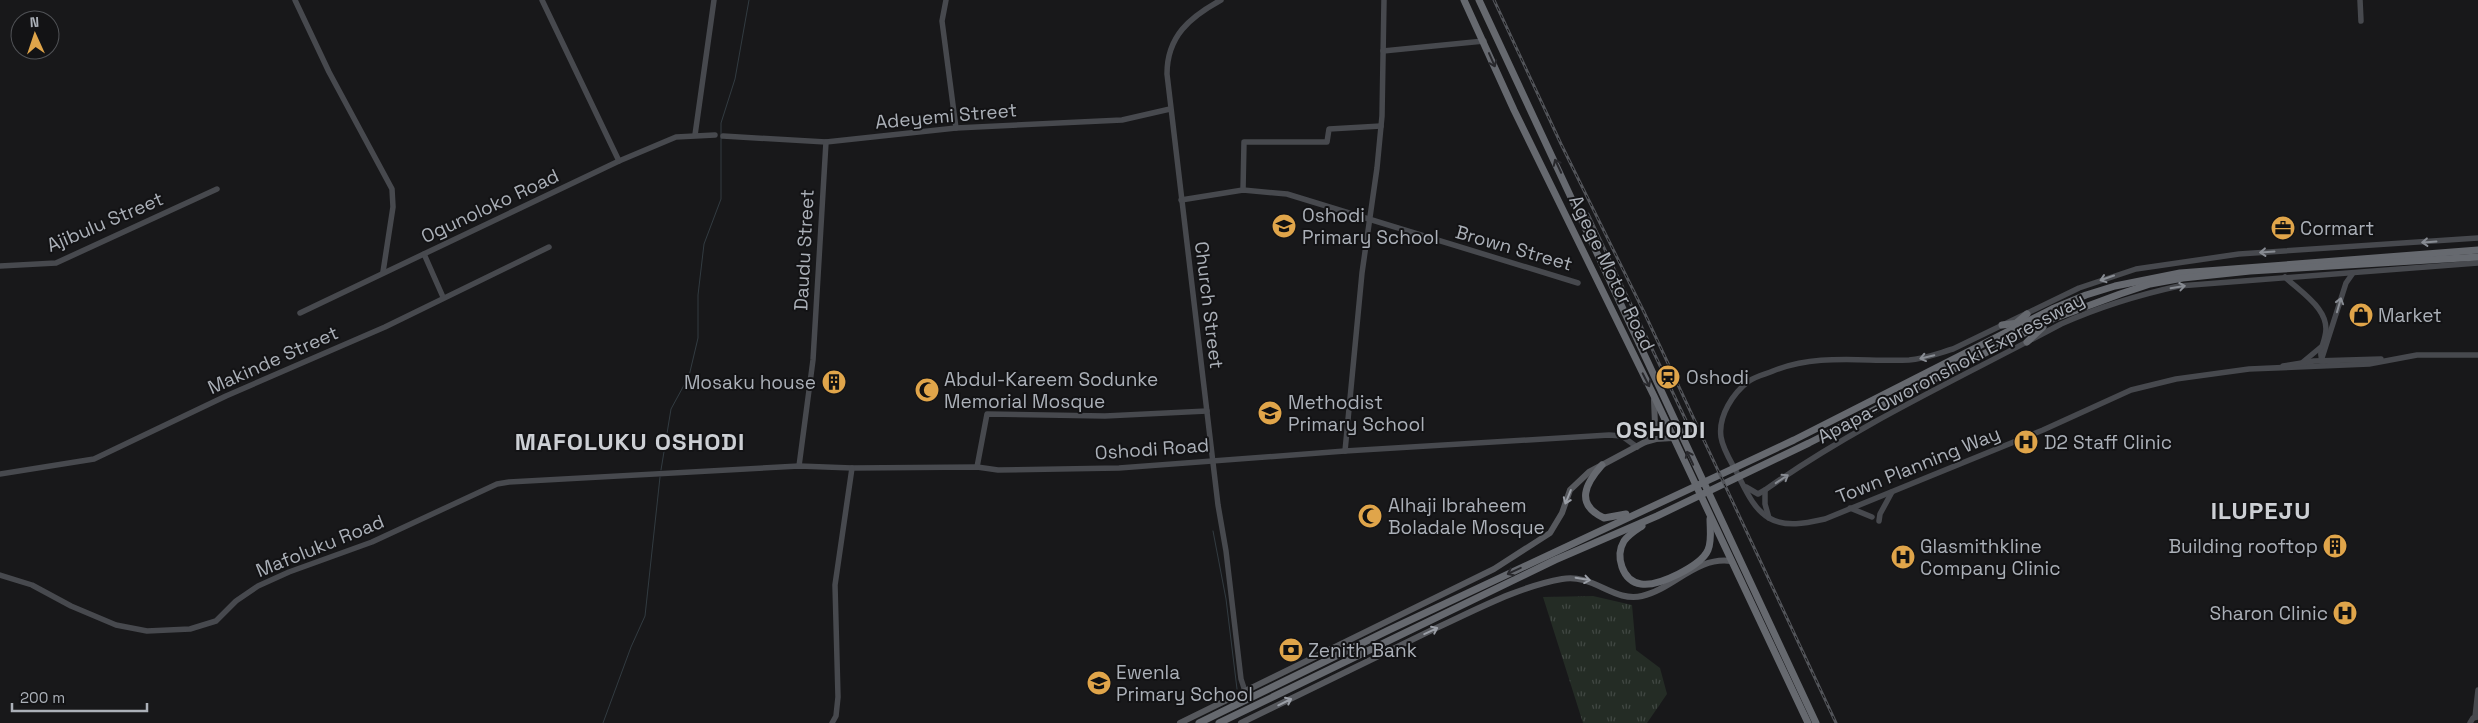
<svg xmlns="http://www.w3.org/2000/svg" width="2478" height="723" font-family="'Space Grotesk',sans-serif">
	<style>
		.grass { fill: url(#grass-tufts) }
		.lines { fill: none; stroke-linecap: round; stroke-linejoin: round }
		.stream { stroke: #323b41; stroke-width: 1 }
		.secondary { stroke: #47494e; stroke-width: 5.5 }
		.primary { stroke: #56585d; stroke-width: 6 }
		.highway { stroke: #66696f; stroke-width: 7 }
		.rail-casing { stroke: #525459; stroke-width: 3 }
		.rail { stroke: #131315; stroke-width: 1; stroke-dasharray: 4; stroke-linecap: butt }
		.oneway { stroke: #28282c }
		.oneway2 { stroke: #888c93 }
		.oneway3 { stroke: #9a9ea6 }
		.labels { text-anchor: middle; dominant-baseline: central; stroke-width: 4; stroke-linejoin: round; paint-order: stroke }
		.street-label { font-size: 19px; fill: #abb0b8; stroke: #131315 }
		.poi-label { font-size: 19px; fill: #abb0b8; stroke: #131315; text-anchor: start }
		.district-label { font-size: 24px; font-weight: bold; letter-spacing: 1px; fill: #cccfd4; stroke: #131315 }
	</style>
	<defs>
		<pattern id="grass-tufts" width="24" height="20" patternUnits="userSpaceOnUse" patternTransform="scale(1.25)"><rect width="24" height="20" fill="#242c25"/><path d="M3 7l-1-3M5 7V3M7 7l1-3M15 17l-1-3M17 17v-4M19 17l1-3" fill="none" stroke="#414843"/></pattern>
	</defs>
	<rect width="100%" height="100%" fill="#18181a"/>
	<path class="grass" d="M 1593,596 L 1632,605 L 1636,650 L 1660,668 L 1667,694 L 1647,723 L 1583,723 L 1543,597 Z"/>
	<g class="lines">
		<g class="stream">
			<path d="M 661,470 L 671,409 L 689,376 L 698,338 L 698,295 L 704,244 L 721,199 L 721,123 L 735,79 L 749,0"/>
			<path d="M 1213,531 L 1226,599 L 1237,689"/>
			<path d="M 603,723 L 631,647 L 645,616 L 660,477"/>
		</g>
		<g class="secondary">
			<path d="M 295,0 L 329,72 L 392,189 L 393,207 L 383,272"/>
			<path d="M 542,0 L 619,161"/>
			<path d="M 946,0 L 942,21 L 956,128"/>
			<path d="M 1221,0 C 1190,17 1167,36 1167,74 L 1218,505 L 1226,551 L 1241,679 L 1245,691"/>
			<path d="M 2360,0 L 2361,21"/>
			<path d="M 1383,51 L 1484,41"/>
			<path d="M 695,135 L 714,0"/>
			<path d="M 723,136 L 826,142 L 956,128 L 1122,120 L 1170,109"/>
			<path d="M 1243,190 L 1244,142 L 1327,142 L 1329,129 L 1381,126"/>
			<path d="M 1181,200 L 1243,190 L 1287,194 L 1578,283"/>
			<path d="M 2478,238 L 2239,254 L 2136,269 L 2079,288 L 1953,349 C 1939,353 1924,359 1909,360 C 1863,362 1818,353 1773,371 C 1766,374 1756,376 1749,381 C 1733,393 1718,416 1721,437 C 1723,451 1734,466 1740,479 C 1747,493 1755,510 1769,518 C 1786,528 1807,523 1825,519 L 2043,430 L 2131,390 L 2176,379 L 2249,369 L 2369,364 L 2417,355 L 2478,355"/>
			<path d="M 424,254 L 443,297"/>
			<path d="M 0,266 L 56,263 L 217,189"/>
			<path d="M 2285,277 C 2300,292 2332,310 2325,336 C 2323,346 2318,353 2323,363"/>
			<path d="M 300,313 L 619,161 L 676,137 L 715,135"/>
			<path d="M 2321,361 L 2346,283 L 2353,273"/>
			<path d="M 2303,362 L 2321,347"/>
			<path d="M 2283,366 L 2314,361 L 2381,359"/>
			<path d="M 1345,451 L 1362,273 L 1377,168 L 1382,116 L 1384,0"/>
			<path d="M 799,466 L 813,360 L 826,142"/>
			<path d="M 977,467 L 987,414 L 1105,416 L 1207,411"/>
			<path d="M 0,474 L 94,459 L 226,396 L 385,327 L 549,247"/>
			<path d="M 1746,487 L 1758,494 L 1765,490"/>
			<path d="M 1850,508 L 1872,517"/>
			<path d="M 1769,518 L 1765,504 L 1765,490 C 1857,425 1962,377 2061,324 C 2099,307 2138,295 2179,286 L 2478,263"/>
			<path d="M 1879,521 L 1880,514 L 1892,492"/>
			<path d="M 0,575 L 32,585 L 71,606 L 116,625 L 147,631 L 190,629 L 216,621 L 236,601 L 258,586 L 289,572 L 372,542 L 497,484 L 509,482 L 799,466 L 852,468 L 977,467 L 998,470 L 1119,468 L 1345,451 L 1609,435 L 1622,436 L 1637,447"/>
			<path d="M 2475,717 L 2478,690"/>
			<path d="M 832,723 L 836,716 L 838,697 L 835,585 L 852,468"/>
			<path d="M 2470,723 L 2473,718 L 2478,717"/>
		</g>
		<g class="primary">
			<path d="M 1645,442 L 1655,425 L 1654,400"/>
			<path d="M 1180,723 L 1494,569 L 1550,533 L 1562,513 L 1570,490 L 1589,472 L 1645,442 L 1656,439 L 1673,438"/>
			<path d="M 1241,723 C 1305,692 1368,661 1432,630 C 1474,611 1517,587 1562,579 C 1593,573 1614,603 1642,596 C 1673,589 1697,556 1731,561"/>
		</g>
		<g class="highway">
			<path d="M 1464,0 L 1514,110 L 1654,396 L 1808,723"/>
			<path d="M 1479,0 C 1593,240 1702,483 1816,723"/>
			<path d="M 2002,325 L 2019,323"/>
			<path d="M 2014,325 L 2027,314"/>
			<path d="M 2027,342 L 2043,327"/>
			<path d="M 1602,465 C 1586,483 1574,504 1604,518 L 1626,514"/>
			<path d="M 1642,526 C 1636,530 1629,534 1624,541 C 1615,556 1622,581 1641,584 C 1658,587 1701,566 1708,550 C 1712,541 1710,529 1710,519"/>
			<path d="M 1199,723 L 1389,630 L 1794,440 L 2052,309 L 2086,295 L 2115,286 L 2180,273 L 2478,250"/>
			<path d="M 1219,723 L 1555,560 L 1657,516 L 1809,443 L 2050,320 L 2120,294 L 2150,284 L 2183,278 L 2250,271 L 2478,257"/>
		</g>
		<defs>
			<g id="rail">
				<path d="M 1494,0 L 1561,144 L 1644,312 L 1836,723"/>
				<path d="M 1588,214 L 1691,431"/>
			</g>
		</defs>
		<use href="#rail" class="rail-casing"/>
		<use href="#rail" class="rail"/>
	</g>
	<defs><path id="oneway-shaft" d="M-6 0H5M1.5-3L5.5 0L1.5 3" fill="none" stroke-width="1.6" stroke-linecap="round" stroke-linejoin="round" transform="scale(1.25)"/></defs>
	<g class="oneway">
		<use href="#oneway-shaft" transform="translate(1492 60) rotate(66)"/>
		<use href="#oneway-shaft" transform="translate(1558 166) rotate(-115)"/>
		<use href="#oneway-shaft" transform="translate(1646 380) rotate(63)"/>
		<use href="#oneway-shaft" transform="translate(1690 458) rotate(-115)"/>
		<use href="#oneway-shaft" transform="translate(1514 571) rotate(155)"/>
	</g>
	<g class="oneway2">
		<use href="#oneway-shaft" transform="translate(2429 242) rotate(176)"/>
		<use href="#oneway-shaft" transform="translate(2267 252) rotate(176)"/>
		<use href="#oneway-shaft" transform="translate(2107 278) rotate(161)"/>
		<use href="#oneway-shaft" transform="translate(2178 287) rotate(-9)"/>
		<use href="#oneway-shaft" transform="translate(2339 305) rotate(-74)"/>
		<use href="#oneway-shaft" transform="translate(1927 357) rotate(167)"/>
		<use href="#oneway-shaft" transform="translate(1782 479) rotate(-33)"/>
	</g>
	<g class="oneway3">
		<use href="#oneway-shaft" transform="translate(1568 497) rotate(112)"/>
		<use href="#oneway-shaft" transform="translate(1583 579) rotate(10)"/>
		<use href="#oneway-shaft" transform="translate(1431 631) rotate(-25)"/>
		<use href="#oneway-shaft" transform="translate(1285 702) rotate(-26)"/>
	</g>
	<defs>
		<symbol id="school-disc" viewBox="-11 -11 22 22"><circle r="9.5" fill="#e0a54a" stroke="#131315"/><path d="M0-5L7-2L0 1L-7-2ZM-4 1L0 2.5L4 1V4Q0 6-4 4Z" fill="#111"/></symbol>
		<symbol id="office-disc" viewBox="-11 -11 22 22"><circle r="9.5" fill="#e0a54a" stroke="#131315"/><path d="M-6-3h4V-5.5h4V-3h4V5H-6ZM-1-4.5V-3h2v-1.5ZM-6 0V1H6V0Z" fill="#111"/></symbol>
		<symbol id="shop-disc" viewBox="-11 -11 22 22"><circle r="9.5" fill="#e0a54a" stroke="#131315"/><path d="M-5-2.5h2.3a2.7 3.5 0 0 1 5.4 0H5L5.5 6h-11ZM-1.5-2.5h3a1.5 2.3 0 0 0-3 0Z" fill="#111"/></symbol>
		<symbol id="station-disc" viewBox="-11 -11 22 22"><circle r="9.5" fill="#e0a54a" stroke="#131315"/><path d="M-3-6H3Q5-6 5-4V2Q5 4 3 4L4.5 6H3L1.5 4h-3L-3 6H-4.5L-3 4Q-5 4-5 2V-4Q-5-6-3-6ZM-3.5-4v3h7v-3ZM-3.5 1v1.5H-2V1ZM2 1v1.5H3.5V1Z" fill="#111"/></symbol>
		<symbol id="building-disc" viewBox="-11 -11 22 22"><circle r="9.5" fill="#e0a54a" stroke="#131315"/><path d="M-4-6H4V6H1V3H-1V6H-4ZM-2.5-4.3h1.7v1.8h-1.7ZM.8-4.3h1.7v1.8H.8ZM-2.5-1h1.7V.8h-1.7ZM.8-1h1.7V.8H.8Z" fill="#111"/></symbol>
		<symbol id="mosque-disc" viewBox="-11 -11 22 22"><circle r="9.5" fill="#e0a54a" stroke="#131315"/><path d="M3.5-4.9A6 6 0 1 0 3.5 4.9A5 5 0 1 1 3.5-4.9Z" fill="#111"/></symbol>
		<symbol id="hospital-disc" viewBox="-11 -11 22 22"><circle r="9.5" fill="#e0a54a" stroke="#131315"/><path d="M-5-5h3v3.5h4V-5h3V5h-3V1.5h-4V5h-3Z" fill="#111"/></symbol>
		<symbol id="bank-disc" viewBox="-11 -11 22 22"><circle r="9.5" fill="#e0a54a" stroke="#131315"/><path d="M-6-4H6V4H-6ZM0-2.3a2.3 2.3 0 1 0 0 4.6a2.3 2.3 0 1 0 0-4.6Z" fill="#111"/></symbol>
	</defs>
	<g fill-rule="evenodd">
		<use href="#school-disc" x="1270" y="212" width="28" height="28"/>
		<use href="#office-disc" x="2269" y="214" width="28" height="28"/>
		<use href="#shop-disc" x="2347" y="301" width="28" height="28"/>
		<use href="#station-disc" x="1654" y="363" width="28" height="28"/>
		<use href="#building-disc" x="820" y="368" width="28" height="28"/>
		<use href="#mosque-disc" x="913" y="376" width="28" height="28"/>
		<use href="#school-disc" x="1256" y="399" width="28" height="28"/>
		<use href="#hospital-disc" x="2012" y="428" width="28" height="28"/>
		<use href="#mosque-disc" x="1356" y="502" width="28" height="28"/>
		<use href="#building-disc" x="2321" y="532" width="28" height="28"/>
		<use href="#hospital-disc" x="1889" y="543" width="28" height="28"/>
		<use href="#hospital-disc" x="2331" y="599" width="28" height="28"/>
		<use href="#bank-disc" x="1277" y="636" width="28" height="28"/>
		<use href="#school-disc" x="1085" y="669" width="28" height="28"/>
	</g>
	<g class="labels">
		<g class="street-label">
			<text transform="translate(946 116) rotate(-5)">Adeyemi Street</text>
			<text transform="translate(490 206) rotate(-25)">Ogunoloko Road</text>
			<text transform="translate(105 222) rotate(-23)">Ajibulu Street</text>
			<text transform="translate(1514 248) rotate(16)">Brown Street</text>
			<text transform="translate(804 250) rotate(-87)">Daudu Street</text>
			<text transform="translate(1612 273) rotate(64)">Agege Motor Road</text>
			<text transform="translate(1209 305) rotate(83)">Church Street</text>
			<text transform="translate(273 360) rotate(-24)">Makinde Street</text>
			<text transform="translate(1951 368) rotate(-28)">Apapa-Oworonshoki Expressway</text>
			<text transform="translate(1152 449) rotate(-4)">Oshodi Road</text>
			<text transform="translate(1918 465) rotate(-22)">Town Planning Way</text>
			<text transform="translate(320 546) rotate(-22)">Mafoluku Road</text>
		</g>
		<g class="poi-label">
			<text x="1302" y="215">Oshodi<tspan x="1302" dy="22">Primary School</tspan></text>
			<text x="2300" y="228">Cormart</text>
			<text x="2378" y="315">Market</text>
			<text x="1686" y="377">Oshodi</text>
			<text x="944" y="379">Abdul-Kareem Sodunke<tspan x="944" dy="22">Memorial Mosque</tspan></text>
			<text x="816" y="382" text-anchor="end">Mosaku house</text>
			<text x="1288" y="402">Methodist<tspan x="1288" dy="22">Primary School</tspan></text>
			<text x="2044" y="442">D2 Staff Clinic</text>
			<text x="1388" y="505">Alhaji Ibraheem<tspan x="1388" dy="22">Boladale Mosque</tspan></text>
			<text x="1920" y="546">Glasmithkline<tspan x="1920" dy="22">Company Clinic</tspan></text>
			<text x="2318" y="546" text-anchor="end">Building rooftop</text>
			<text x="2328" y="613" text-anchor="end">Sharon Clinic</text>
			<text x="1308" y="650">Zenith Bank</text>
			<text x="1116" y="672">Ewenla<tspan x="1116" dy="22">Primary School</tspan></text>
		</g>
		<g class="district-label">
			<text x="1661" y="429">OSHODI</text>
			<text x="630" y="441">MAFOLUKU OSHODI</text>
			<text x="2261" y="510">ILUPEJU</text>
		</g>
	</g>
	<g transform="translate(35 35) rotate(357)"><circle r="24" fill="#131315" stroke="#505256"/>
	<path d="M0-4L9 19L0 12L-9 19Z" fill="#e0a54a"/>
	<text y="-8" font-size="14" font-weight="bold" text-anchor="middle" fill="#abb0b8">N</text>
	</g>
	<path d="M12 703v8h135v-8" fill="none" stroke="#abb0b8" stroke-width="2.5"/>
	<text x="20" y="703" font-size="15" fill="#abb0b8" stroke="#131315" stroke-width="4" paint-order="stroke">200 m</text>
</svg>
